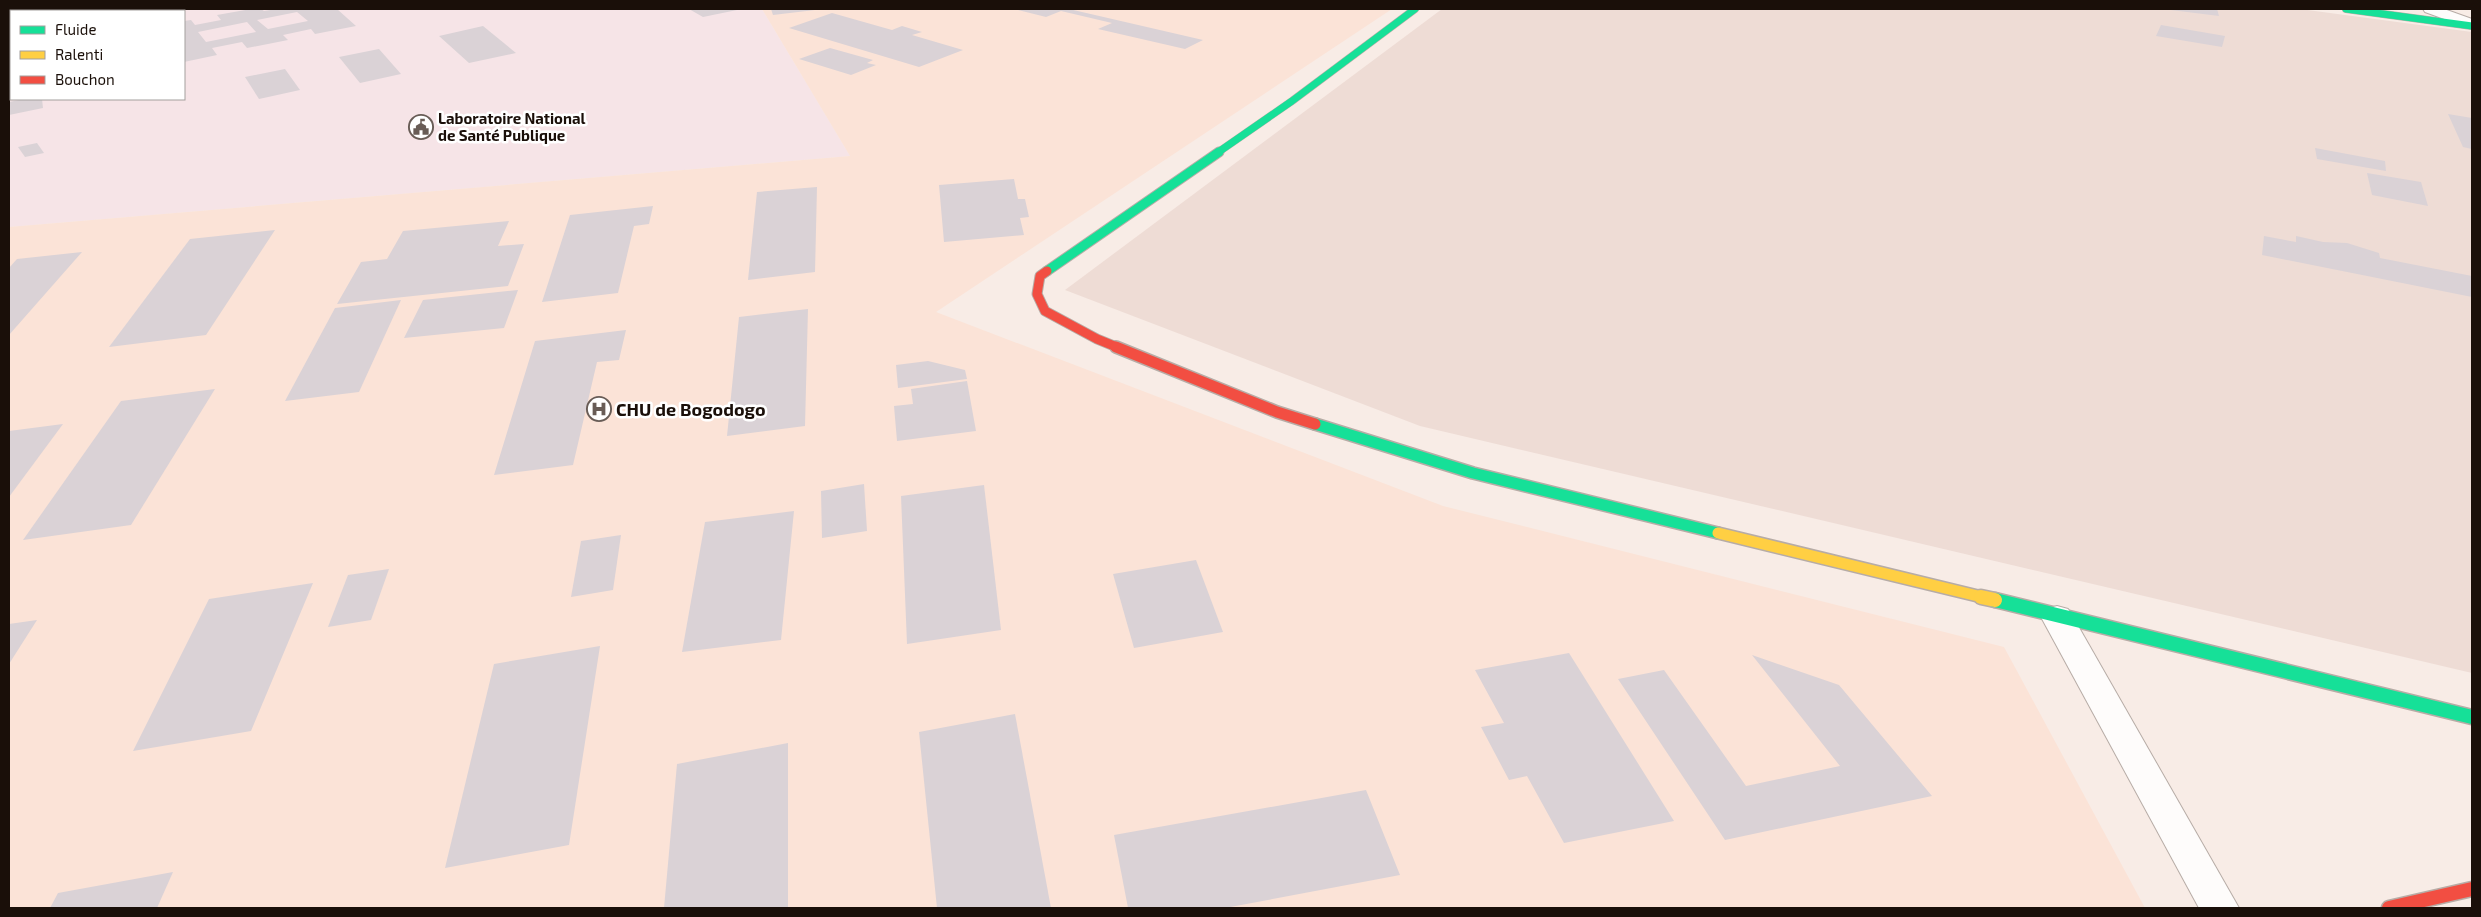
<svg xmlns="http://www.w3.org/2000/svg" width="2481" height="917" font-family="'Exo 2',sans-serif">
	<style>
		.commercial { fill: #f6e4e7 }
		.industrial { fill: #eedcd5 }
		.built { fill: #fbe3d7 }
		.building { fill: #dad2d6; fill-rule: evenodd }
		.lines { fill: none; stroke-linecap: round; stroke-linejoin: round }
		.street-casing { stroke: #b7aca6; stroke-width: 2 }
		.fast-far3-casing { stroke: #b7aca6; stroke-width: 8 }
		.fast-far2-casing { stroke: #b7aca6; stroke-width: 11 }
		.fast-far1-casing { stroke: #b7aca6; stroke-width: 14 }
		.fast-casing { stroke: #b7aca6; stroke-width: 17 }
		.slow-far1-casing { stroke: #b7aca6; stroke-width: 14 }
		.slow-casing { stroke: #b7aca6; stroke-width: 17 }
		.jam-far2-casing { stroke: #b7aca6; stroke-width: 11 }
		.jam-far1-casing { stroke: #b7aca6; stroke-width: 14 }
		.jam-casing { stroke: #b7aca6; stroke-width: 17 }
		.street { fill: #fefcfb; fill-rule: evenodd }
		.fast-far3 { stroke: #16e098; stroke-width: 7 }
		.fast-far2 { stroke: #16e098; stroke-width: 9 }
		.fast-far1 { stroke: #16e098; stroke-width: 11 }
		.fast { stroke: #16e098; stroke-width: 14 }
		.slow-far1 { stroke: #ffcf43; stroke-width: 11 }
		.slow { stroke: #ffcf43; stroke-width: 14 }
		.jam-far2 { stroke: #f24e42; stroke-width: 9 }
		.jam-far1 { stroke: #f24e42; stroke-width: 11 }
		.jam { stroke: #f24e42; stroke-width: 14 }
		.labels { text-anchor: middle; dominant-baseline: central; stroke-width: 5; stroke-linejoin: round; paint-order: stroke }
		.far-poi-label { font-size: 15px; font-weight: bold; fill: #1a0f09; stroke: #fff; text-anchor: start }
		.poi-label { font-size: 18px; font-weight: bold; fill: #1a0f09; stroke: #fff; text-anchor: start }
	</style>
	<rect width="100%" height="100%" fill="#f8ece6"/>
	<path class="commercial" d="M 82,9 L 762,9 L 850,156 L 9,227 L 9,60 L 11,58 L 11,99 L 184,99 L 184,11 L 79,11 Z"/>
	<path class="industrial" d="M 1442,9 L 2300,9 L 2472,32 L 2472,673 L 1420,426 L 1065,290 Z"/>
	<path class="built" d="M 762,9 L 1392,9 L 936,312 L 1443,506 L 2004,647 L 2145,908 L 9,908 L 9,227 L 850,156 Z"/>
	<g class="building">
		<path d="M 251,9 L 261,9 L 264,11 L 277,9 L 337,9 L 356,26 L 315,34 L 311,29 L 283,35 L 288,40 L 247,48 L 242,42 L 212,48 L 217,55 L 184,62 L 184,21 L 191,20 L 195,25 L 221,20 L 217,15 ZM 297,12 L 308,21 L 268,29 L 257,20 ZM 247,22 L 256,32 L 206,42 L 198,32 Z"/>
		<path d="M 689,9 L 734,9 L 737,10 L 703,17 Z"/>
		<path d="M 771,9 L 815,9 L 815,10 L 773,15 Z"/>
		<path d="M 1014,9 L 1069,9 L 1203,40 L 1185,49 L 1098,29 L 1112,23 L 1061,11 L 1046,17 Z"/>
		<path d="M 2171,9 L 2217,9 L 2219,16 L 2171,10 Z"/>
		<path d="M 832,13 L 892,30 L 902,26 L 922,32 L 912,35 L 963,50 L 919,67 L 789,28 Z"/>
		<path d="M 2161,25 L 2225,36 L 2222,47 L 2156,36 Z"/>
		<path d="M 483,26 L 516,53 L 469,63 L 439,36 Z"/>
		<path d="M 830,48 L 873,60 L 867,63 L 876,65 L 851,75 L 799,59 Z"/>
		<path d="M 379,49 L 401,74 L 360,83 L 339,57 Z"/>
		<path d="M 285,69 L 300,90 L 259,99 L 245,77 Z"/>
		<path d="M 24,99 L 42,99 L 43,108 L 9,115 L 9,102 Z"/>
		<path d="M 2448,114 L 2472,118 L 2472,149 L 2463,147 Z"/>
		<path d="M 37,143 L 44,153 L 25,157 L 18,147 Z"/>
		<path d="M 2315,148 L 2385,161 L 2386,171 L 2317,159 Z"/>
		<path d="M 2367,173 L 2421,182 L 2428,206 L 2372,195 Z"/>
		<path d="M 1014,179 L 1018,199 L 1025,199 L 1029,217 L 1020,218 L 1024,235 L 944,242 L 939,185 Z"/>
		<path d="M 817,187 L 815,272 L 748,280 L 757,192 Z"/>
		<path d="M 653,206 L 649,224 L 634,226 L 618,293 L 542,302 L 570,215 Z"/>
		<path d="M 509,221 L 498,246 L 524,244 L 508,286 L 337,304 L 361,262 L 387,259 L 403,231 Z"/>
		<path d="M 275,230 L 206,335 L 109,347 L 190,239 Z"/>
		<path d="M 2264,236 L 2296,242 L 2296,236 L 2323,242 L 2347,243 L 2379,253 L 2380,258 L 2472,276 L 2472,297 L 2262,255 Z"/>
		<path d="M 82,252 L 9,335 L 9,268 L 17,259 Z"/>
		<path d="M 518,290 L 504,328 L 404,338 L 423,300 Z"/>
		<path d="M 401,300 L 359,392 L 285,401 L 335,308 Z"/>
		<path d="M 808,309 L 805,426 L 727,436 L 739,317 Z"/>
		<path d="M 626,330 L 619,360 L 597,362 L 573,465 L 494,475 L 535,341 Z"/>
		<path d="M 928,361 L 965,370 L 967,379 L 898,388 L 896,365 Z"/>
		<path d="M 967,381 L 976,431 L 897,441 L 894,406 L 913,404 L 911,389 Z"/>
		<path d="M 215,389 L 131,525 L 23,540 L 121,401 Z"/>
		<path d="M 63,424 L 9,497 L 9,431 Z"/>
		<path d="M 864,484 L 867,531 L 822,538 L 821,491 Z"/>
		<path d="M 984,485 L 1001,630 L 907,644 L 901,496 Z"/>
		<path d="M 794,511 L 781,640 L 682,652 L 705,522 Z"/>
		<path d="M 621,535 L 613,590 L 571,597 L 581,541 Z"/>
		<path d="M 1196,560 L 1223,632 L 1134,648 L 1113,574 Z"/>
		<path d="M 389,569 L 371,620 L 328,627 L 348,575 Z"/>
		<path d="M 313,583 L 251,731 L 133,751 L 209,599 Z"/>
		<path d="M 37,620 L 9,664 L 9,624 Z"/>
		<path d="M 600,646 L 569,845 L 445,868 L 494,664 Z"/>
		<path d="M 1569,653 L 1674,821 L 1564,843 L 1527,776 L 1509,780 L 1481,727 L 1504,723 L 1475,670 Z"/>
		<path d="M 1752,655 L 1839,685 L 1932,796 L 1725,840 L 1618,679 L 1664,670 L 1746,786 L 1840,766 Z"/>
		<path d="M 1015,714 L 1051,908 L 937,908 L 919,732 Z"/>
		<path d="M 788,743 L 788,908 L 664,908 L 677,764 Z"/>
		<path d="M 1366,790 L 1400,875 L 1225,908 L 1128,908 L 1114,835 Z"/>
		<path d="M 173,872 L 157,908 L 50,908 L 58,893 Z"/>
	</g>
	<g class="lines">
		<defs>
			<g id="street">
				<path d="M 39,9 L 56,9 L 54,11 L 38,11 Z"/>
				<path d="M 2423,9 L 2444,9 L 2472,19 L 2472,29 L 2425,12 Z"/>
				<path d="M 11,29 L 11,39 L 9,40 L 9,30 Z"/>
				<path d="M 2057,606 L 2068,609 L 2073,617 L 2239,908 L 2199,908 L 2041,617 L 2046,609 Z"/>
			</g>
			<g id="fast-far3">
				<path d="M 2346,9 L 2472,26"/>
				<path d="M 1217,153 L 1292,101 L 1415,9"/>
			</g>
			<path id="fast-far2" d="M 1047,271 L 1219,152"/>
			<path id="fast-far1" d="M 1315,424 L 1473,473 L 1718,533"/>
			<path id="fast" d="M 1995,600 L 2472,717"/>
			<path id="slow-far1" d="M 1718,533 L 1986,598"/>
			<path id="slow" d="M 1981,597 L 1995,600"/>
			<path id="jam-far2" d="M 1047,271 L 1040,276 L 1037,294 L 1045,311 L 1097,339 L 1119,348"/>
			<path id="jam-far1" d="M 1116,347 L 1277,412 L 1315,424"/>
			<path id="jam" d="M 2389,908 L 2472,889"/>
		</defs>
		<use href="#street" class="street-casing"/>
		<use href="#fast-far3" class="fast-far3-casing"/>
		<use href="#fast-far2" class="fast-far2-casing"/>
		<use href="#fast-far1" class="fast-far1-casing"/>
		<use href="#fast" class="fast-casing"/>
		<use href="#slow-far1" class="slow-far1-casing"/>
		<use href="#slow" class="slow-casing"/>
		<use href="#jam-far2" class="jam-far2-casing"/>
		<use href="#jam-far1" class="jam-far1-casing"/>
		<use href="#jam" class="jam-casing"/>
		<use href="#street" class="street"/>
		<use href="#fast-far3" class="fast-far3"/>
		<use href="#fast-far2" class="fast-far2"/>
		<use href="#fast-far1" class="fast-far1"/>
		<use href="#fast" class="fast"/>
		<use href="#slow-far1" class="slow-far1"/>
		<use href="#slow" class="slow"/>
		<use href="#jam-far2" class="jam-far2"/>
		<use href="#jam-far1" class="jam-far1"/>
		<use href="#jam" class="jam"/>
	</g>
	<defs>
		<symbol id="civic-ring" viewBox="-11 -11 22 22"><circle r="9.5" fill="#fff" stroke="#685c56" stroke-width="1.5"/><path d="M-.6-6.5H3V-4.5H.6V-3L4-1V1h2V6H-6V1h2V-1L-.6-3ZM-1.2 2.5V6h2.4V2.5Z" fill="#685c56"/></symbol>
		<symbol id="hospital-ring" viewBox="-11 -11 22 22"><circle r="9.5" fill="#fff" stroke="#685c56" stroke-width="1.5"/><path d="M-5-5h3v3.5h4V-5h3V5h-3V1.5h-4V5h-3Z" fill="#685c56"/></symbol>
	</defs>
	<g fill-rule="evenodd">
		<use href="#civic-ring" x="407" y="113" width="28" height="28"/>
		<use href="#hospital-ring" x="585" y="395" width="28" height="28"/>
	</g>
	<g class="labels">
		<g class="far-poi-label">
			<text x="438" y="118">Laboratoire National<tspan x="438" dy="17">de Santé Publique</tspan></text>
		</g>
		<g class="poi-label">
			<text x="616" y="409">CHU de Bogodogo</text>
		</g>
	</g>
	<rect width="2481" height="917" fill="none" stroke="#1a0f09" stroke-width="20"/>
	<rect x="10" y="10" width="175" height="90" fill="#ffffff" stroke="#a39f9d"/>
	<rect x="20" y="26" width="25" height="8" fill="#16e098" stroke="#a39f9d"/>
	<text x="55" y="35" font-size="15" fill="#1a0f09">Fluide</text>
	<rect x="20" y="51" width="25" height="8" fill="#ffcf43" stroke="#a39f9d"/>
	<text x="55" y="60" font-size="15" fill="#1a0f09">Ralenti</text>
	<rect x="20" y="76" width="25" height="8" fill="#f24e42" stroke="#a39f9d"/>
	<text x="55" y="85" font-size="15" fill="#1a0f09">Bouchon</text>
</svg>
